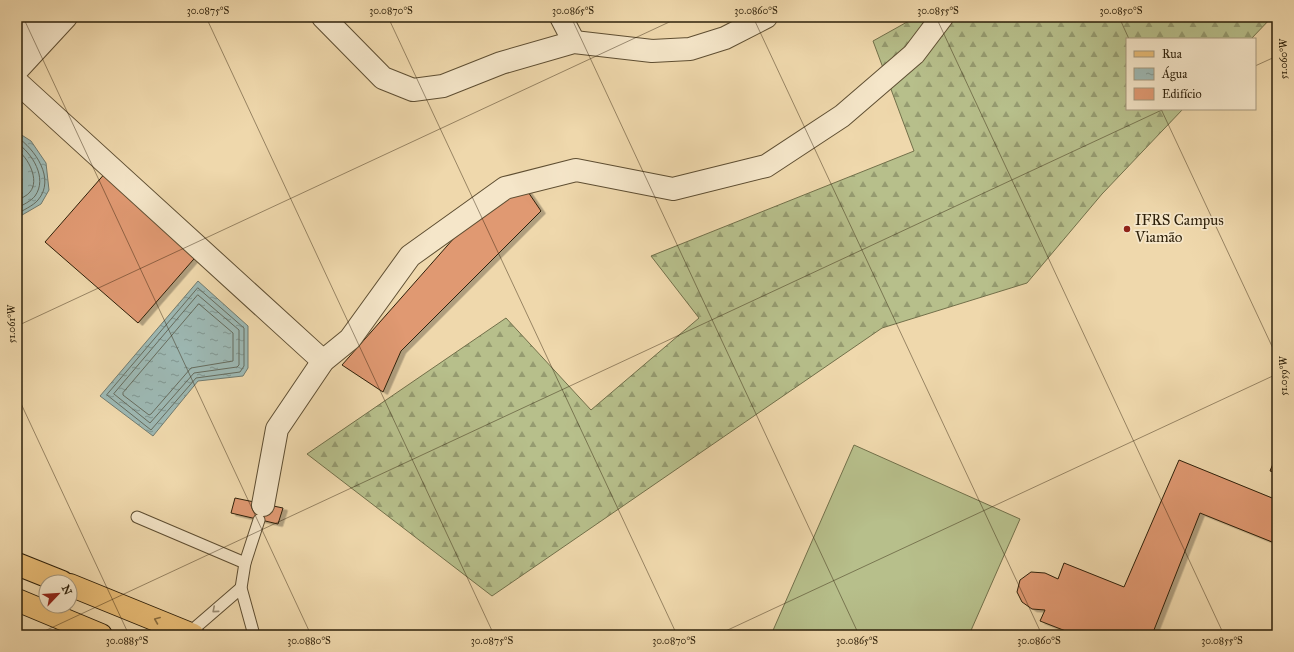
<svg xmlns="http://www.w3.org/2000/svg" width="1294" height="652" font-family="'IM FELL Great Primer',serif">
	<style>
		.forest { fill: url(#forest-firs); stroke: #72704a }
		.garden { fill: #b7bf8b; stroke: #72704a }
		.water { fill: url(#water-ripples); stroke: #717b6f }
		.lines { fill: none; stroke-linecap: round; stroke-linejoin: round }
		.shore { stroke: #666c5e; stroke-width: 1 }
		.building { fill: #e09972; stroke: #2e200a; filter: url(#shadow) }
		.service-casing { stroke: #5e4e32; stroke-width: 13 }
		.minor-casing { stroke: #5e4e32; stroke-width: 24 }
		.primary-casing { stroke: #2e200a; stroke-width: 24 }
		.service { stroke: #f5e6c9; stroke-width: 11 }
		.minor { stroke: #f5e6c9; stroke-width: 22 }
		.primary { stroke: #e8bc76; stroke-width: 22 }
		.oneway { stroke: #9b8d73 }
		.oneway2 { stroke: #8b6e40 }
		.ticks { fill: none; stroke: #2e200a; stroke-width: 1; stroke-opacity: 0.45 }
		.poi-dot { fill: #8f2418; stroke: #f5e6c9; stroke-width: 1.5 }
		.labels { text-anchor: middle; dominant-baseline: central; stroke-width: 3.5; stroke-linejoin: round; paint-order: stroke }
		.poi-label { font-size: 15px; fill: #2e200a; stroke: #f5e6c9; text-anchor: start }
		.neatline { fill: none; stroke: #2e200a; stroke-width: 1.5 }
		.ticks-label { font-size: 10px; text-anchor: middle; fill: #2e200a }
	</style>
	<defs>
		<pattern id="forest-firs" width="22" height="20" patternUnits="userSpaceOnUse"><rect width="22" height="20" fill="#b7bf8b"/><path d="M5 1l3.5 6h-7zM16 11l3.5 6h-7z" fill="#959b70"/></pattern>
		<pattern id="water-ripples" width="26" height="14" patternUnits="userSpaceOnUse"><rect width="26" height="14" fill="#9db8b3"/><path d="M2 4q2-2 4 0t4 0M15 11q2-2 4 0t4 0" fill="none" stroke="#809590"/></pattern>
		<filter id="shadow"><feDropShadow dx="4.5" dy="2.5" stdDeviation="0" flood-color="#0004"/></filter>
	</defs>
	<rect width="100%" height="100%" fill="#efd8ac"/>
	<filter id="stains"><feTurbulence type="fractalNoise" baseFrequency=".005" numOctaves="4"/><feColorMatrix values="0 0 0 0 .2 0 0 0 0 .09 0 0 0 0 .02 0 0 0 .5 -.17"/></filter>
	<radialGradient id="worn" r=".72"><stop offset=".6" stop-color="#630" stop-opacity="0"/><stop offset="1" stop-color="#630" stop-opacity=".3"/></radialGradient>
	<path class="forest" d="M 916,17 L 1272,17 L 1251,39 L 1127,39 L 1127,109 L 1183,109 L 1102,194 L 1027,283 L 882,328 L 492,596 L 307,454 L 506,318 L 591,410 L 699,318 L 651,256 L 914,151 L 873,41 Z"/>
	<path class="garden" d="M 854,445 L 1020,519 L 969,635 L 771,635 Z"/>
	<g class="water">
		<path d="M 17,132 L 31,141 L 46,163 L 49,190 L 41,204 L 17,218 Z"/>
		<path d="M 198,281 L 248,326 L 248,368 L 243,376 L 198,381 L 153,436 L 100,396 Z"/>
	</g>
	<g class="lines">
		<g class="shore">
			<path d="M 17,137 C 35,149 56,179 38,200 C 33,206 23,210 17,214"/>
			<path d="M 17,143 C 32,153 48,178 35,196 C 31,201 23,205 17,208"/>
			<path d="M 17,150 C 28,157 40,180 30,192 C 27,196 21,198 17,201"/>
			<path d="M 198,288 L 244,328 L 244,366 L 240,372 L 196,378 L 151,430 L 107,395 Z"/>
			<path d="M 198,295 L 239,330 L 239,365 L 237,367 L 194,373 L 150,423 L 114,394 Z"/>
			<path d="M 199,304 L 233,333 L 233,361 L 191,368 L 151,414 L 149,415 L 123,395 L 123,393 Z"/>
		</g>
	</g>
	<g class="building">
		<path d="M 107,171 L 200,252 L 138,323 L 45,242 Z"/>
		<path d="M 524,186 L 541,211 L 401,351 L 383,392 L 342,365 L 477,212 Z"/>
		<path d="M 1277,454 L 1277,473 L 1270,471 Z"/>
		<path d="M 1179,460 L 1277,500 L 1277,544 L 1200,513 L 1152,635 L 1076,635 L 1040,621 L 1045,610 L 1032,609 L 1022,602 L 1017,592 L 1020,580 L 1031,572 L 1045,573 L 1058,579 L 1064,563 L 1124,587 Z"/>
		<path d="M 235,498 L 283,508 L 278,524 L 231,513 Z"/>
	</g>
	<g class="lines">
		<defs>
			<g id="service">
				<path d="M 137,517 L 245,563"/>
				<path d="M 189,633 L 241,588"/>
				<path d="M 254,635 L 241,588 L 245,563 L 259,520"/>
			</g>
			<g id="minor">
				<path d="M 323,17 L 383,78 L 413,90 L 443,86 L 501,63 L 574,42 L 652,51 L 690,49 L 725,38 L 766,17"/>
				<path d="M 561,17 L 574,42"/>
				<path d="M 17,41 L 40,17"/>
				<path d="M 17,70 L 66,17"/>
				<path d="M 17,82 L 323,361"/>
				<path d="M 263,505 L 277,429 L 323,361 L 350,339 L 410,256 L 505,188 L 576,170 L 673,189 L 766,166 L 842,116 L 914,54 L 942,17"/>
			</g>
			<g id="primary">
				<path d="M 17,564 L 62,582"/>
				<path d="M 70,585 L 193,635"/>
				<path d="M 17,600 L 101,635"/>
			</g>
		</defs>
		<use href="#service" class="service-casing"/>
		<use href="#minor" class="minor-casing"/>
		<use href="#primary" class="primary-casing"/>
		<use href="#service" class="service"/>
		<use href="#minor" class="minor"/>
		<use href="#primary" class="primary"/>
	</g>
	<defs><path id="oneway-chevron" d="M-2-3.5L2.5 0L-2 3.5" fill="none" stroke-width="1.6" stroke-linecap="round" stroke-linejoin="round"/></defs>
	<use class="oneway" href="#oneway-chevron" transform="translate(215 610) rotate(139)"/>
	<use class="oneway2" href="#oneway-chevron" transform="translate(157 620) rotate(-158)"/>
	<path class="ticks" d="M 23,17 L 311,635M 206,17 L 494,635M 388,17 L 677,635M 571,17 L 859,635M 753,17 L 1042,635M 936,17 L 1224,635M 1119,17 L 1129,39M 1255,66 L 1277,56M 1161,109 L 1277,357M 17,326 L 680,17M 17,395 L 129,635M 36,635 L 1164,109M 717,635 L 1277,374"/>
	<circle class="poi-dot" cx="1127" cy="229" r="4"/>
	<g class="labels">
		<g class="poi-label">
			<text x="1135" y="220">IFRS Campus<tspan x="1135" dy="17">Viamão</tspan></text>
		</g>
	</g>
	<rect width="1294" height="652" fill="none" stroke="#efd8ac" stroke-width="44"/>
	<rect x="1126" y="38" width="130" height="72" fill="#f5e6c9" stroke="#a5977d"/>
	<rect x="1134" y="51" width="20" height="6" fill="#e8bc76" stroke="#a5977d"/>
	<text x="1162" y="58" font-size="12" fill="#2e200a">Rua</text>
	<rect x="1134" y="68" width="20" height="12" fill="url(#water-ripples)" stroke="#a5977d"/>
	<text x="1162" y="78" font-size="12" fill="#2e200a">Água</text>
	<rect x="1134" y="88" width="20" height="12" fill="#e09972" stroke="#a5977d"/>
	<text x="1162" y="98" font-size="12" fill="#2e200a">Edifício</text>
	<g transform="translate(58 594) rotate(65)"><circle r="19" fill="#f5e6c9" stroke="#a5977d"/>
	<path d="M0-3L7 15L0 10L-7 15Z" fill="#8f2418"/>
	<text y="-6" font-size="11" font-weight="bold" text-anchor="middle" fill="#2e200a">N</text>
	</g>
	<rect x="22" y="22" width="1250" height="608" class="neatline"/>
	<g class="ticks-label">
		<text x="208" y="14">30.0875°S</text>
		<text x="391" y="14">30.0870°S</text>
		<text x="573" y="14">30.0865°S</text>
		<text x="756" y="14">30.0860°S</text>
		<text x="938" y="14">30.0855°S</text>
		<text x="1121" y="14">30.0850°S</text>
		<text transform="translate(1283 59) rotate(-90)" y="4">51.060°W</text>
		<text transform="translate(11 324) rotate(-90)" y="4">51.061°W</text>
		<text transform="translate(1283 376) rotate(-90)" y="4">51.059°W</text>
		<text x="127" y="644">30.0885°S</text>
		<text x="309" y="644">30.0880°S</text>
		<text x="492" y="644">30.0875°S</text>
		<text x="674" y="644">30.0870°S</text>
		<text x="857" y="644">30.0865°S</text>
		<text x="1039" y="644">30.0860°S</text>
		<text x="1222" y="644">30.0855°S</text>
	</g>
	<rect width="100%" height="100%" filter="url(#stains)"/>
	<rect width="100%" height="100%" fill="url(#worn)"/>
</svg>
